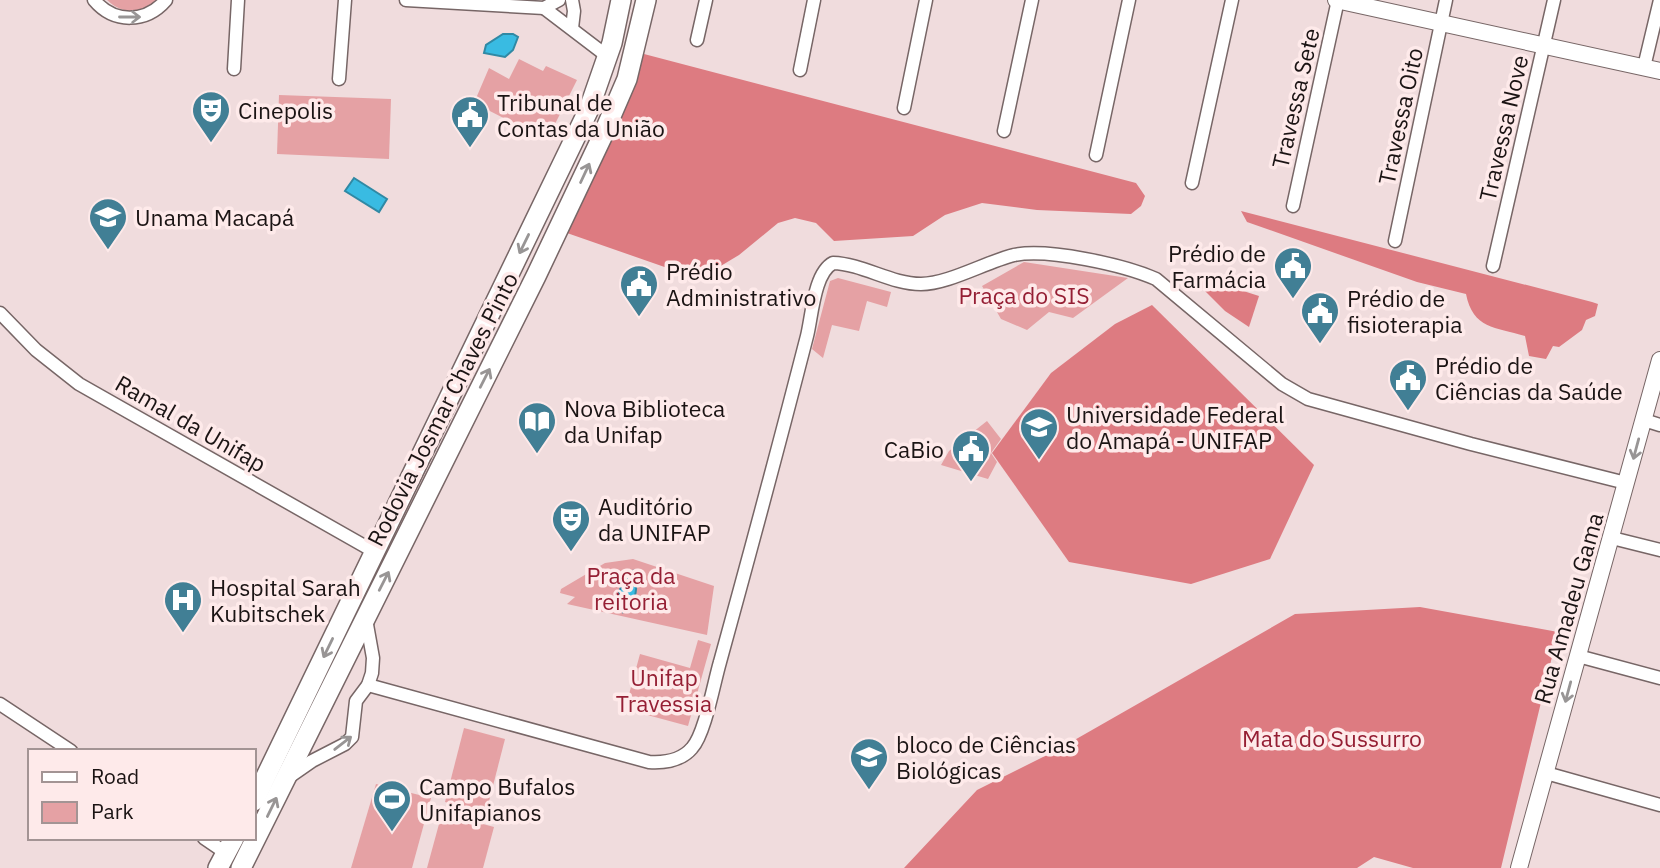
<svg xmlns="http://www.w3.org/2000/svg" width="1660" height="868" font-family="'IBM Plex Sans',sans-serif">
	<style>
		.green { fill: #e5a1a4 }
		.forest { fill: #dd7b81 }
		.water { fill: #39bbe2; stroke: #3089a4; stroke-width: 2 }
		.lines { fill: none; stroke-linecap: round; stroke-linejoin: round }
		.minor-casing { stroke: #766; stroke-width: 15 }
		.tertiary-casing { stroke: #766; stroke-width: 18 }
		.primary-casing { stroke: #766; stroke-width: 22 }
		.minor { stroke: #fff; stroke-width: 12 }
		.tertiary { stroke: #fff; stroke-width: 16 }
		.primary { stroke: #fff; stroke-width: 19 }
		.oneway { stroke: #989595 }
		.labels { text-anchor: middle; dominant-baseline: central; stroke-width: 7; stroke-linejoin: round; paint-order: stroke }
		.street-label { font-size: 23px; fill: #1b1414; stroke: #feeaea }
		.poi-label { font-size: 23px; fill: #1b1414; stroke: #feeaea; text-anchor: start }
		.park-label { font-size: 23px; fill: #951f34; stroke: #feeaea }
	</style>
	<rect width="100%" height="100%" fill="#f0dcdd"/>
	<g class="green">
		<path d="M 107,0 L 163,0 C 146,15 124,16 107,0 Z"/>
		<path d="M 519,59 L 543,71 L 546,66 L 577,80 L 547,140 L 474,103 L 489,68 L 509,79 Z"/>
		<path d="M 279,95 L 391,99 L 389,159 L 277,154 Z"/>
		<path d="M 1024,262 L 1128,278 L 1073,318 L 1049,312 L 1027,330 L 1001,319 L 982,286 Z"/>
		<path d="M 838,278 L 891,292 L 887,307 L 867,301 L 859,331 L 832,325 L 823,358 L 812,349 L 830,281 Z"/>
		<path d="M 987,421 L 1001,439 L 991,453 L 997,462 L 988,479 L 941,465 L 949,451 Z"/>
		<path d="M 633,559 L 714,586 L 707,635 L 567,604 L 575,597 L 560,593 L 561,589 L 605,563 Z"/>
		<path d="M 698,640 L 711,644 L 688,726 L 625,709 L 640,654 L 690,668 Z"/>
		<path d="M 464,728 L 505,739 L 486,813 L 445,802 Z"/>
		<path d="M 376,784 L 431,798 L 412,868 L 351,868 Z"/>
		<path d="M 442,813 L 494,827 L 483,868 L 427,868 Z"/>
	</g>
	<g class="forest">
		<path d="M 644,54 L 1136,183 L 1145,196 L 1141,206 L 1131,214 L 1037,210 L 982,203 L 945,215 L 913,236 L 834,241 L 816,223 L 795,218 L 778,223 L 739,255 L 699,279 L 567,233 L 611,141 Z"/>
		<path d="M 1241,211 L 1592,302 L 1598,304 L 1595,316 L 1586,320 L 1582,330 L 1559,347 L 1553,346 L 1546,359 L 1529,356 L 1525,336 C 1495,327 1473,329 1466,294 L 1417,282 L 1247,222 Z"/>
		<path d="M 1187,273 L 1259,296 L 1249,327 L 1225,311 Z"/>
		<path d="M 1152,305 L 1314,465 L 1270,559 L 1191,584 L 1069,562 L 992,453 L 1051,373 L 1115,324 Z"/>
		<path d="M 1420,607 L 1558,632 L 1501,868 L 1413,868 L 1374,857 L 1357,868 L 904,868 L 977,790 L 1057,750 L 1295,614 Z"/>
	</g>
	<g class="water">
		<path d="M 503,34 L 513,34 L 518,37 L 513,50 L 505,57 L 484,53 L 486,45 Z"/>
		<path d="M 354,178 L 387,199 L 379,212 L 345,191 Z"/>
		<path d="M 633,571 C 639,590 637,598 623,612 C 614,595 620,584 633,571 Z"/>
	</g>
	<g class="lines">
		<defs>
			<g id="minor">
				<path d="M 94,0 C 114,24 146,23 166,0"/>
				<path d="M 406,0 L 544,8 L 559,0"/>
				<path d="M 544,8 L 607,56"/>
				<path d="M 572,28 L 574,11 L 572,0"/>
				<path d="M 697,40 L 706,0"/>
				<path d="M 1644,67 L 1660,0"/>
				<path d="M 234,69 L 238,0"/>
				<path d="M 800,70 L 814,0"/>
				<path d="M 339,79 L 345,0"/>
				<path d="M 904,108 L 926,0"/>
				<path d="M 1004,131 L 1032,0"/>
				<path d="M 1096,155 L 1129,0"/>
				<path d="M 1192,183 L 1232,0"/>
				<path d="M 1293,206 L 1338,0"/>
				<path d="M 1395,241 L 1446,0"/>
				<path d="M 1493,266 L 1554,0"/>
				<path d="M 0,313 L 36,350 L 79,384 L 375,552"/>
				<path d="M 1644,420 L 1660,425"/>
				<path d="M 1612,538 L 1660,550"/>
				<path d="M 1578,656 L 1660,678"/>
				<path d="M 368,685 L 649,762 C 665,763 681,761 692,748 C 705,734 714,682 720,662 C 750,553 779,445 807,336 C 812,316 814,273 833,263 C 863,264 891,284 921,284 C 948,284 986,262 1014,255 C 1048,248 1124,265 1156,279 L 1282,384 L 1308,399 L 1471,444 L 1626,483"/>
				<path d="M 0,704 L 71,751"/>
				<path d="M 1546,773 L 1660,805"/>
				<path d="M 289,777 L 312,761 L 345,744 L 352,737 L 356,701 L 368,685 L 372,673 L 373,658 L 366,619"/>
				<path d="M 204,838 L 226,853"/>
			</g>
			<g id="tertiary">
				<path d="M 1336,0 L 1660,71"/>
				<path d="M 1519,868 L 1660,360"/>
			</g>
			<g id="primary">
				<path d="M 254,801 L 589,109 L 612,43 L 621,0"/>
				<path d="M 218,868 L 234,838"/>
				<path d="M 241,868 L 536,276 L 602,137 L 627,79 L 646,0"/>
			</g>
		</defs>
		<use href="#minor" class="minor-casing"/>
		<use href="#tertiary" class="tertiary-casing"/>
		<use href="#primary" class="primary-casing"/>
		<use href="#minor" class="minor"/>
		<use href="#tertiary" class="tertiary"/>
		<use href="#primary" class="primary"/>
	</g>
	<defs><path id="oneway-shaft" d="M-6 0H5M1.5-3L5.5 0L1.5 3" fill="none" stroke-width="1.6" stroke-linecap="round" stroke-linejoin="round" transform="scale(1.75)"/></defs>
	<g class="oneway">
		<use href="#oneway-shaft" transform="translate(130 17)"/>
		<use href="#oneway-shaft" transform="translate(585 173) rotate(-65)"/>
		<use href="#oneway-shaft" transform="translate(524 244) rotate(116)"/>
		<use href="#oneway-shaft" transform="translate(485 378) rotate(-63)"/>
		<use href="#oneway-shaft" transform="translate(1636 449) rotate(105)"/>
		<use href="#oneway-shaft" transform="translate(384 581) rotate(-63)"/>
		<use href="#oneway-shaft" transform="translate(328 648) rotate(116)"/>
		<use href="#oneway-shaft" transform="translate(1568 692) rotate(105)"/>
		<use href="#oneway-shaft" transform="translate(343 743) rotate(-38)"/>
		<use href="#oneway-shaft" transform="translate(272 807) rotate(-64)"/>
	</g>
	<defs>
		<symbol id="theatre-pin" viewBox="-11 -11 22 30"><path d="M0 17L-7.5 6A9.5 9.5 0 1 1 7.5 6Z" fill="#417f95" stroke="#feeaea"/><path d="M-5-5.5Q0-4 5-5.5V0Q5 5 0 6Q-5 5-5 0ZM-3.3-2.5H-1v1.5H-3.3ZM1-2.5H3.3v1.5H1ZM-2.8 1Q0 5.5 2.8 1Z" fill="#fff"/></symbol>
		<symbol id="civic-pin" viewBox="-11 -11 22 30"><path d="M0 17L-7.5 6A9.5 9.5 0 1 1 7.5 6Z" fill="#417f95" stroke="#feeaea"/><path d="M-.6-6.5H3V-4.5H.6V-3L4-1V1h2V6H-6V1h2V-1L-.6-3ZM-1.2 2.5V6h2.4V2.5Z" fill="#fff"/></symbol>
		<symbol id="university-pin" viewBox="-11 -11 22 30"><path d="M0 17L-7.5 6A9.5 9.5 0 1 1 7.5 6Z" fill="#417f95" stroke="#feeaea"/><path d="M0-5L7-2L0 1L-7-2ZM-4 1L0 2.5L4 1V4Q0 6-4 4Z" fill="#fff"/></symbol>
		<symbol id="library-pin" viewBox="-11 -11 22 30"><path d="M0 17L-7.5 6A9.5 9.5 0 1 1 7.5 6Z" fill="#417f95" stroke="#feeaea"/><path d="M-6-4Q-3-5.5-.7-3.5V5Q-3 3-6 4ZM6-4Q3-5.5 .7-3.5V5Q3 3 6 4Z" fill="#fff"/></symbol>
		<symbol id="hospital-pin" viewBox="-11 -11 22 30"><path d="M0 17L-7.5 6A9.5 9.5 0 1 1 7.5 6Z" fill="#417f95" stroke="#feeaea"/><path d="M-5-5h3v3.5h4V-5h3V5h-3V1.5h-4V5h-3Z" fill="#fff"/></symbol>
		<symbol id="stadium-pin" viewBox="-11 -11 22 30"><path d="M0 17L-7.5 6A9.5 9.5 0 1 1 7.5 6Z" fill="#417f95" stroke="#feeaea"/><path d="M0-5a6.5 5 0 1 0 0 10a6.5 5 0 1 0 0-10ZM-3.5-1.8h7v3.6h-7Z" fill="#fff"/></symbol>
	</defs>
	<g fill-rule="evenodd">
		<use href="#theatre-pin" x="189" y="88" width="44" height="60"/>
		<use href="#civic-pin" x="448" y="93" width="44" height="60"/>
		<use href="#university-pin" x="86" y="195" width="44" height="60"/>
		<use href="#civic-pin" x="1271" y="244" width="44" height="60"/>
		<use href="#civic-pin" x="617" y="262" width="44" height="60"/>
		<use href="#civic-pin" x="1298" y="289" width="44" height="60"/>
		<use href="#civic-pin" x="1386" y="356" width="44" height="60"/>
		<use href="#library-pin" x="515" y="399" width="44" height="60"/>
		<use href="#university-pin" x="1017" y="405" width="44" height="60"/>
		<use href="#civic-pin" x="949" y="427" width="44" height="60"/>
		<use href="#theatre-pin" x="549" y="497" width="44" height="60"/>
		<use href="#hospital-pin" x="161" y="578" width="44" height="60"/>
		<use href="#university-pin" x="847" y="735" width="44" height="60"/>
		<use href="#stadium-pin" x="370" y="777" width="44" height="60"/>
	</g>
	<g class="labels">
		<g class="street-label">
			<text transform="translate(1295 98) rotate(-77)">Travessa Sete</text>
			<text transform="translate(1400 116) rotate(-78)">Travessa Oito</text>
			<text transform="translate(1503 128) rotate(-77)">Travessa Nove</text>
			<text transform="translate(442 409) rotate(-63)">Rodovia Josmar Chaves Pinto</text>
			<text transform="translate(191 423) rotate(30)">Ramal da Unifap</text>
			<text transform="translate(1568 608) rotate(-74)">Rua Amadeu Gama</text>
		</g>
		<g class="poi-label">
			<text x="497" y="102">Tribunal de<tspan x="497" dy="26">Contas da União</tspan></text>
			<text x="238" y="110">Cinepolis</text>
			<text x="135" y="217">Unama Macapá</text>
			<text x="1266" y="253" text-anchor="end">Prédio de<tspan x="1266" dy="26">Farmácia</tspan></text>
			<text x="666" y="271">Prédio<tspan x="666" dy="26">Administrativo</tspan></text>
			<text x="1347" y="298">Prédio de<tspan x="1347" dy="26">fisioterapia</tspan></text>
			<text x="1435" y="365">Prédio de<tspan x="1435" dy="26">Ciências da Saúde</tspan></text>
			<text x="564" y="408">Nova Biblioteca<tspan x="564" dy="26">da Unifap</tspan></text>
			<text x="1066" y="414">Universidade Federal<tspan x="1066" dy="26">do Amapá - UNIFAP</tspan></text>
			<text x="944" y="449" text-anchor="end">CaBio</text>
			<text x="598" y="506">Auditório<tspan x="598" dy="26">da UNIFAP</tspan></text>
			<text x="210" y="587">Hospital Sarah<tspan x="210" dy="26">Kubitschek</tspan></text>
			<text x="896" y="744">bloco de Ciências<tspan x="896" dy="26">Biológicas</tspan></text>
			<text x="419" y="786">Campo Bufalos<tspan x="419" dy="26">Unifapianos</tspan></text>
		</g>
		<g class="park-label">
			<text x="1024" y="295">Praça do SIS</text>
			<text x="631" y="575">Praça da<tspan x="631" dy="26">reitoria</tspan></text>
			<text x="664" y="677">Unifap<tspan x="664" dy="26">Travessia</tspan></text>
			<text x="1332" y="738">Mata do Sussurro</text>
		</g>
	</g>
	<rect x="28" y="749" width="228" height="91" fill="#feeaea" stroke="#a39494" stroke-width="2"/>
	<rect x="42" y="772" width="35" height="10" fill="#ffffff" stroke="#a39494" stroke-width="2"/>
	<text x="91" y="784" font-size="21" fill="#1b1414">Road</text>
	<rect x="42" y="802" width="35" height="21" fill="#e5a1a4" stroke="#a39494" stroke-width="2"/>
	<text x="91" y="819" font-size="21" fill="#1b1414">Park</text>
</svg>
